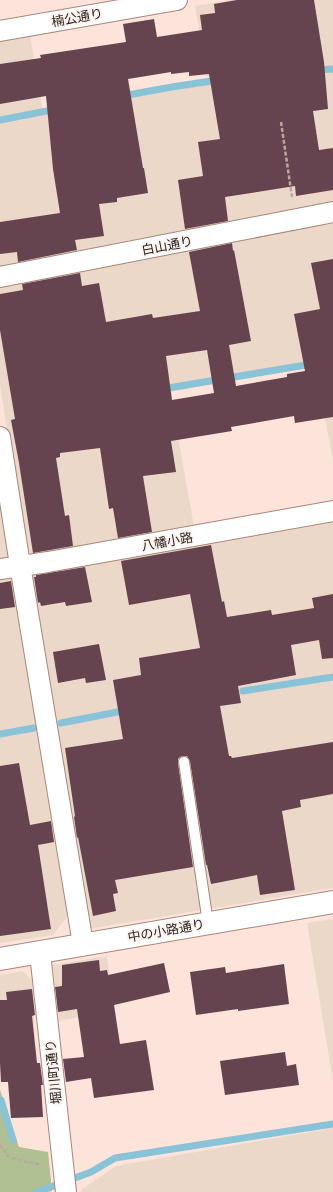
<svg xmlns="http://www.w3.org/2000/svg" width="333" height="1192" font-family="Manrope,'Noto Sans JP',sans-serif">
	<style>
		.commercial { fill: #ecd8c9 }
		.green { fill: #b0c092 }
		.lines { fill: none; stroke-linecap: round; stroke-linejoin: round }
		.stream { stroke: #89c3d8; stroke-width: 7 }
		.building { fill: #66444f; fill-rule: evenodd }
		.service-casing { stroke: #aa8677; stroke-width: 12 }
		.minor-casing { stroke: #aa8677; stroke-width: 22 }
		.tertiary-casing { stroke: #aa8677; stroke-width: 24 }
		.path { stroke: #bba69e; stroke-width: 2.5; stroke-dasharray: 4 2; stroke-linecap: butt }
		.service { stroke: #fff; stroke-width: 10 }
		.minor { stroke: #fff; stroke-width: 20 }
		.tertiary { stroke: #fff; stroke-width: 22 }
		.labels { text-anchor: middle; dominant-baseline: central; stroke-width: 4; stroke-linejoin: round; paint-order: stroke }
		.street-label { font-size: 13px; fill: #291b16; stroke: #fdf5f2 }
	</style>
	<rect width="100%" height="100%" fill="#fce4da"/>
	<g class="commercial">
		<path d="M 230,0 L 333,0 L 333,205 L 0,271 L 0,40 L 30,35 L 43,113 L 209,84 L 195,6 Z"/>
		<path d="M 333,220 L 333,462 L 315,365 L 170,392 L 194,527 L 27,557 L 0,385 L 0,285 Z"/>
		<path d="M 0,487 L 11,558 L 0,561 Z"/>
		<path d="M 333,520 L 333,888 L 88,929 L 31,573 Z"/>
		<path d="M 14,575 L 68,916 L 53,935 L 0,943 L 0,577 Z"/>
		<path d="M 333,919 L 333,1082 L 307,923 Z"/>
		<path d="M 107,956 L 114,1010 L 59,1021 L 53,965 Z"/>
		<path d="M 23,971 L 32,980 L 35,1038 L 0,1041 L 0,975 Z"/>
		<path d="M 333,1128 L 333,1192 L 81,1192 L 81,1190 L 116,1166 Z"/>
	</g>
	<path class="green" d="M 0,1090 L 19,1147 L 48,1152 L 52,1191 L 47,1192 L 0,1192 Z"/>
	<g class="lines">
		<g class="stream">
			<path d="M 316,70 L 333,69"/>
			<path d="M 122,96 L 172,87 L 218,80"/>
			<path d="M 0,120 L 57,109"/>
			<path d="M 162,389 L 312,364"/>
			<path d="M 243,691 L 333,677"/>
			<path d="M 61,723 L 128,710"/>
			<path d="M 0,734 L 34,728"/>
			<path d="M 0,1100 L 1,1100 L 13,1140"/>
			<path d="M 37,1192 L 91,1172 L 115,1158 L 333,1124"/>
		</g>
	</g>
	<g class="building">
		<path d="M 237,0 L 314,0 L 324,62 L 328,109 L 313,111 L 319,150 L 333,148 L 333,190 L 296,196 L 295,186 L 225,197 L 228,221 L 185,229 L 178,180 L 203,176 L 198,142 L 220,139 L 209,74 L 189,76 L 189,72 L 171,74 L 171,72 L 128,79 L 143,168 L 144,168 L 148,193 L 117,198 L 117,202 L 99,204 L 104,236 L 75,240 L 77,250 L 18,262 L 17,252 L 0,254 L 0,222 L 60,213 L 53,169 L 46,96 L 0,104 L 0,64 L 41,58 L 40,55 L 126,42 L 123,24 L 154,19 L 157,37 L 202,30 L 200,15 L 215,13 L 214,4 Z"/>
		<path d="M 232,243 L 233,251 L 234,250 L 251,341 L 229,345 L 236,386 L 287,377 L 287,374 L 305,371 L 294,314 L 320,309 L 311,263 L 333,259 L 333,417 L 295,423 L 294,416 L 231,427 L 232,431 L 171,441 L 176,472 L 143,476 L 152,532 L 118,538 L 113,508 L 109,509 L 100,448 L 60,453 L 60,457 L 56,458 L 65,516 L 69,515 L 73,546 L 33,553 L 19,463 L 11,420 L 15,419 L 0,330 L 0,294 L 23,290 L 22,284 L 80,273 L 82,286 L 99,283 L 106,322 L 152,314 L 153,318 L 200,311 L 189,252 ZM 207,350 L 214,393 L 172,400 L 166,356 Z"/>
		<path d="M 211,545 L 222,602 L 224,601 L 227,617 L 271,610 L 272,615 L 314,608 L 312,598 L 333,594 L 333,658 L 322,659 L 319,640 L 291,645 L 296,675 L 238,686 L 241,703 L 220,706 L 229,756 L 231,756 L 232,758 L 333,742 L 333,794 L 300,800 L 301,807 L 282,811 L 295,890 L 260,895 L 257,875 L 211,884 L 207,865 L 206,865 L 190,761 L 187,756 L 183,756 L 180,757 L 178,759 L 178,763 L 193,867 L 115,880 L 118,893 L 113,894 L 116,911 L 93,916 L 78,837 L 77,838 L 74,817 L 75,816 L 65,748 L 123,739 L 113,680 L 141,675 L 139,658 L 200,648 L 190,594 L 129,605 L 121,561 Z"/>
		<path d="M 85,567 L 92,602 L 66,606 L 65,602 L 41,606 L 40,602 L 38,603 L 34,577 L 36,577 L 36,575 Z"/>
		<path d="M 11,581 L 15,607 L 0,609 L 0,583 Z"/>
		<path d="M 99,644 L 106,680 L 86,683 L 85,678 L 58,683 L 53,652 Z"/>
		<path d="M 19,763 L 30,825 L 51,821 L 54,842 L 38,845 L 51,929 L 0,936 L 0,766 Z"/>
		<path d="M 99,960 L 100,971 L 107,970 L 108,975 L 164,963 L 170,992 L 114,1005 L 120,1044 L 146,1040 L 154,1090 L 94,1098 L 91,1078 L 66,1082 L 63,1059 L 84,1057 L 77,1009 L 58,1012 L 55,987 L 62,986 L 62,965 Z"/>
		<path d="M 284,964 L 289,1004 L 238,1011 L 238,1009 L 196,1015 L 190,972 L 225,967 L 226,973 Z"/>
		<path d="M 32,989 L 35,1015 L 32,1016 L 37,1063 L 40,1063 L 43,1085 L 41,1085 L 43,1117 L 11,1118 L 8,1082 L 1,1082 L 0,1063 L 0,1000 L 7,1000 L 6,992 Z"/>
		<path d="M 285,1052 L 287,1066 L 296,1064 L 299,1085 L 225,1095 L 220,1061 Z"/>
	</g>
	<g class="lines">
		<defs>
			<path id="service" d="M 184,762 L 208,923"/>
			<g id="minor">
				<path d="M 0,31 L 177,0"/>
				<path d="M 0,277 L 333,212"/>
				<path d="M 0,437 L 20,565 L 83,944"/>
				<path d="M 0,569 L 48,562 L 333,511"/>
				<path d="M 40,953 L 66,1192"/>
			</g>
			<path id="tertiary" d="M 0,959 L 333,902"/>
		</defs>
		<use href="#service" class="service-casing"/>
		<use href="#minor" class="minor-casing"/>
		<use href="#tertiary" class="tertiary-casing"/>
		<g class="path">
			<path d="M 281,122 L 292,197"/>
			<path d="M 0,1145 L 9,1157 L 41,1165"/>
		</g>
		<use href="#service" class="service"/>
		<use href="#minor" class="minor"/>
		<use href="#tertiary" class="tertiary"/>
	</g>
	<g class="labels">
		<g class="street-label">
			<text transform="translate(77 17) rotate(-10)">楠公通り</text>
			<text transform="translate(167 245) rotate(-11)">白山通り</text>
			<text transform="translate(167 541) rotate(-10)">八幡小路</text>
			<text transform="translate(166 930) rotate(-10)">中の小路通り</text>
			<text transform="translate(53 1072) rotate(-96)">堀川町通り</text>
		</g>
	</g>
</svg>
